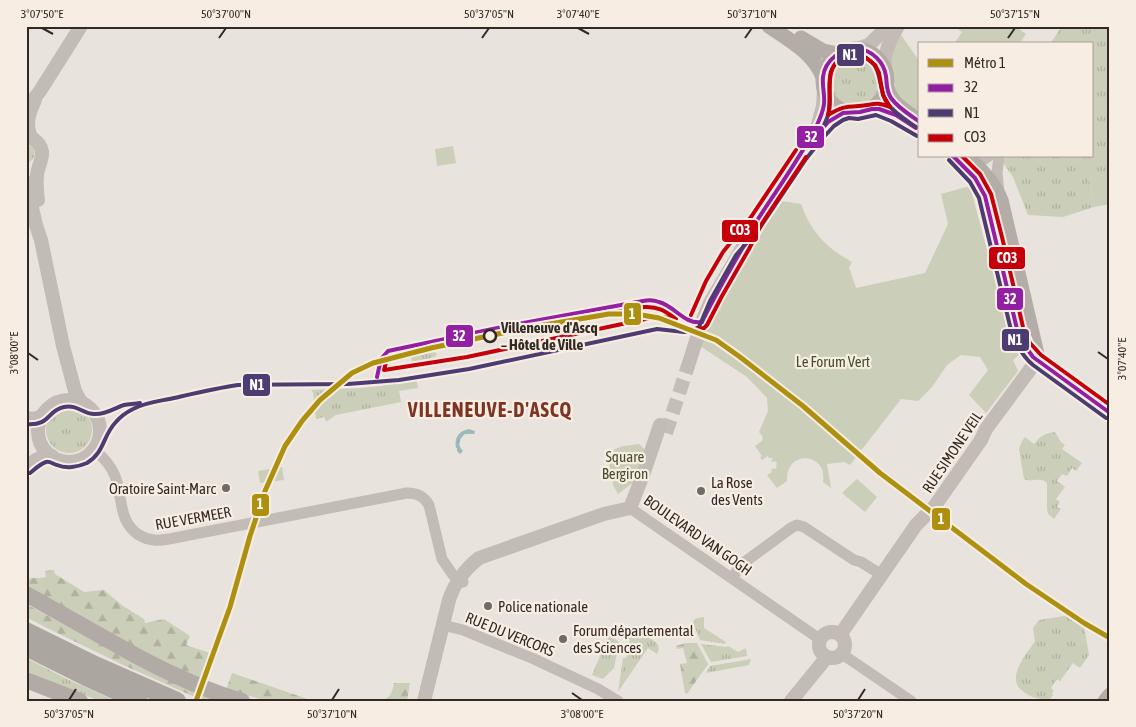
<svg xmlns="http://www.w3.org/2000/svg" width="1136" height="727" font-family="'Asap Condensed',sans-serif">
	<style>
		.grass { fill: url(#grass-tufts) }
		.forest { fill: url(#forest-firs) }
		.green { fill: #cbceb8 }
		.water { fill: url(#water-ripples) }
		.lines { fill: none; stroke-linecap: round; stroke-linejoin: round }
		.tertiary-tunnel { stroke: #c4beb8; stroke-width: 14; stroke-dasharray: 14 7; stroke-linecap: butt }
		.minor { stroke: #c2bbb6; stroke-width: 11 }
		.tertiary { stroke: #c2bbb6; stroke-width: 14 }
		.secondary { stroke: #b3aca7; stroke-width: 15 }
		.primary { stroke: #b1aaa5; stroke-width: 16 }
		.trunk { stroke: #aca6a0; stroke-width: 18 }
		.bus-1-casing { stroke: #f8ede3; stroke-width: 8 }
		.bus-2-casing { stroke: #f8ede3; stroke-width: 8 }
		.bus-3-casing { stroke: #f8ede3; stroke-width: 8 }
		.bus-1 { stroke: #9320a3; stroke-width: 4 }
		.bus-2 { stroke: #4d3c71; stroke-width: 4 }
		.bus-3 { stroke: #c5000a; stroke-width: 4 }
		.metro-1-casing { stroke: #f8ede3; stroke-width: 9 }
		.metro-1 { stroke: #ad900f; stroke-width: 5 }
		.ticks { fill: none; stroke: #322925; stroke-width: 2 }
		.stop-dot { fill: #f8ede3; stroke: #322925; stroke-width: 2.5 }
		.poi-dot { fill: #726a65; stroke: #f8ede3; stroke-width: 2 }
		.labels { text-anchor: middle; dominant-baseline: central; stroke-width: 4.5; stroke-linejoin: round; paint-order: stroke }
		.stop-label { font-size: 15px; font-weight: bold; fill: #322925; stroke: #f8ede3; text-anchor: start }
		.park-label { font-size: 15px; fill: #434f2b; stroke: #f8ede3 }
		.street-label { font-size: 15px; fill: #322925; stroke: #f8ede3 }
		.poi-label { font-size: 15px; fill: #322925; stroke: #f8ede3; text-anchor: start }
		.district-label { font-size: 20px; font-weight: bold; letter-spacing: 1px; fill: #7d3523; stroke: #f8ede3 }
		.line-badge { stroke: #f8ede3; stroke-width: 2 }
		.badge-label { font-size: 14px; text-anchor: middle; font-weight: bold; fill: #fff }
		.neatline { fill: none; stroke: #322925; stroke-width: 2 }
		.ticks-label { font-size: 12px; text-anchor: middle; fill: #322925 }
	</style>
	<defs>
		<pattern id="grass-tufts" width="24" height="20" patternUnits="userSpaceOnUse" patternTransform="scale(1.25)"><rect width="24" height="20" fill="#cbceb8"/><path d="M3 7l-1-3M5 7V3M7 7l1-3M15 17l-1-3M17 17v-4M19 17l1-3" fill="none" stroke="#afb19e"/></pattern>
		<pattern id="forest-firs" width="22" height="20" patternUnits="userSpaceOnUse" patternTransform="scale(1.25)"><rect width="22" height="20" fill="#cbceb8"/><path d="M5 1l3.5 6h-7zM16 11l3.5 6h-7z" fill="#afb19e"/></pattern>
		<pattern id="water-ripples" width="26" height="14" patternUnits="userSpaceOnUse" patternTransform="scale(1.25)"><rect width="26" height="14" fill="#9abbba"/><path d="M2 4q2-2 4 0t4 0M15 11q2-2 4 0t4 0" fill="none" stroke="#7e9897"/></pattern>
	</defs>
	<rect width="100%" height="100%" fill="#e9e3dd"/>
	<g class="grass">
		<path d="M 1062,26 L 1110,26 L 1110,174 L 1089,178 L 1094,207 L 1063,217 L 1028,215 L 1013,177 L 1002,161 L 1004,156 L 1092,156 L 1092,44 L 1050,44 Z"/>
		<circle cx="855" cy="81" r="26"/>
		<path d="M 26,144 L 32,147 C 37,154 34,161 26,164 Z"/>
		<path d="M 434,352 L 437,354 L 435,357 L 412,362 L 411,356 Z"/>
		<path d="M 416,379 L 418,388 L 399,391 L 401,402 L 336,415 L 326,422 L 325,417 L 316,419 L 313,392 L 311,390 L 361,388 L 380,386 Z"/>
		<circle cx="69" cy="430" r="23"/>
		<path d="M 1055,432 L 1061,442 L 1065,445 L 1062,449 L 1082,463 L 1076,471 L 1072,468 L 1067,476 L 1062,474 L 1057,481 L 1065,487 L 1056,499 L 1060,502 L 1057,507 L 1061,509 L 1054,519 L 1048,514 L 1047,509 L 1047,483 C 1041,476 1032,483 1024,479 L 1019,449 L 1022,441 L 1025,437 L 1034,444 C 1040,436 1045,433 1055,432 Z"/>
		<path d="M 1070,615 L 1081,623 L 1085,631 L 1089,655 L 1080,668 L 1073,663 L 1060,681 L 1057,679 L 1051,688 L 1054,691 L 1052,693 L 1053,695 L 1050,699 C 1041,700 1031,698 1024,692 C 1004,679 1026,655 1035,641 L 1033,628 L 1039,620 Z"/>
		<path d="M 704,617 L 704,628 L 726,642 L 725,644 L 700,640 L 693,623 C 694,617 699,618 704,617 Z"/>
		<path d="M 628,634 L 640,638 L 648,637 C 655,642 662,644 657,654 L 648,648 L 618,692 L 623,658 L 626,658 L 627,655 L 624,652 L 626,643 L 629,644 L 630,640 L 627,639 Z"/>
		<path d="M 609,635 L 619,642 L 614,668 L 603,679 L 592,675 Z"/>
		<path d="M 701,644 L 726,647 L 728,646 L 738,652 L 746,648 L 747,656 L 711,662 Z"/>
		<path d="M 26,658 L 67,679 L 116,701 L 100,701 L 74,691 L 26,671 Z"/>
		<path d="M 751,659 L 749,665 L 706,673 L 710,666 Z"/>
	</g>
	<g class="forest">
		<path d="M 54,570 L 55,574 L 84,592 L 104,590 L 123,606 L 144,619 L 145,623 L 164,619 L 190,636 L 186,645 L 210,653 L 199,680 L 71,613 L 27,585 L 30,578 L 39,578 L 46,577 L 45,571 Z"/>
		<path d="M 26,604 L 78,632 L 216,701 L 205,701 L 188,694 L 121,664 L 49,629 L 26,617 Z"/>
		<path d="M 686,643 L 697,643 L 708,664 L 687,694 L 685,693 L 680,664 L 687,663 L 683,648 L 677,649 L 676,646 Z"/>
		<path d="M 232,673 L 313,701 L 268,701 L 226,690 Z"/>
		<path d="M 394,683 L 410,683 L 407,701 L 381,701 C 391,697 392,693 394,683 Z"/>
	</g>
	<g class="green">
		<path d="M 954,26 L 1015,26 L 1026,34 L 1019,44 L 954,44 L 962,32 Z"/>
		<path d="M 901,35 L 920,62 L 920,116 L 895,92 L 894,76 L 891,64 L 894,48 Z"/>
		<path d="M 453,146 L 456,163 L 437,166 L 435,149 Z"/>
		<path d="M 1110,174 L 1110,204 L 1094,207 L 1089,178 Z"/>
		<path d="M 970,186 L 1010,337 L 1019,355 L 1013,360 L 1018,371 L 986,413 L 969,395 L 988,370 L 980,357 L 961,355 L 947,365 L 932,387 L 918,401 L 901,399 L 850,465 L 844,462 L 827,464 L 831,488 L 823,482 C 828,452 785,449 787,481 L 777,488 L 767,475 L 772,472 L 771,470 L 774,468 L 775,469 L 777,468 L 776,466 L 777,463 L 774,461 L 773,462 L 771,461 L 773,458 L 769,458 L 768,456 L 762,460 L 760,458 L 762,456 L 755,446 L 763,440 L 762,438 L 763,437 L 759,432 L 768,411 L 767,398 L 747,377 L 700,346 L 712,314 L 744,259 L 781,201 L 801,204 C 811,232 826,248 852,262 L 849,267 L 856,288 L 925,273 L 948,224 L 941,194 Z"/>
		<path d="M 639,444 L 645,450 L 634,482 L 618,494 L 613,485 L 608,457 C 614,445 627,446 639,444 Z"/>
		<path d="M 282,467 L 284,480 L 260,483 L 258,471 Z"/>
		<path d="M 857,479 L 877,497 L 865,512 L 842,493 Z"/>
	</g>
	<path class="water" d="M 469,429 L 475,431 L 474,434 L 465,434 C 459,439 457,445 463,451 L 460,454 L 457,451 L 457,448 L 456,448 C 454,437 459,431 469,429 Z"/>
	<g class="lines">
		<path class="tertiary-tunnel" d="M 666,433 L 688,366"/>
		<g class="minor">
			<path d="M 968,165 L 976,165 L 989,156"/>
			<path d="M 999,193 L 997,173 L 999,156"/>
			<path d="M 94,449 C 103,457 111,465 115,476 C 123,497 118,522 139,535 C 149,541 158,541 169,539 L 407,493 C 417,493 424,496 429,505 L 442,559 L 453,575 L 463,582"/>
			<path d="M 630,508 L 821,640"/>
			<path d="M 732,578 L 742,564 L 791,528 L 797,525 L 804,527 L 854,560 L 861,562 L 882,575"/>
			<path d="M 443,625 L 463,630 L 534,659 L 598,689 L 618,701"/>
			<path d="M 842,654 L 911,701"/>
		</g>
		<g class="tertiary">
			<path d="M 857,49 L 869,45 L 888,26"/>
			<path d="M 885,70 C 883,54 890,40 898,26"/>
			<path d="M 26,109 L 40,91 L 81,26"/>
			<path d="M 817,135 L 836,116 L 849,112"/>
			<path d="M 26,136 C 37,139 45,148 41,160 C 40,165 37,170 37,176 C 36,183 37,192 38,200"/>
			<path d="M 31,137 C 25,124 29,113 35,100"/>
			<path d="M 26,182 L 36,225 L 41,240 L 63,346 L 75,391 L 81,402"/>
			<path d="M 688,366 L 702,322 L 710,303 L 744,245 L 754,225 L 801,155 L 818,125 L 823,106 L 824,89"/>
			<circle cx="69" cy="431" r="31"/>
			<path d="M 26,418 L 34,419 L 42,416"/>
			<path d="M 26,468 C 34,461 41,455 52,456"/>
			<circle cx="832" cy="645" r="13"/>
			<path d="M 840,635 L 916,525 L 934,507 L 981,440 L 986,429 L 1037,360"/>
			<path d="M 424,701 L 449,600 C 455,582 464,570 479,558 L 604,514 L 630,508 L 643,475 L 660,425"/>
			<path d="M 791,701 L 827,657"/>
		</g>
		<g class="secondary">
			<path d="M 769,26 C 789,40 814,53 823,77"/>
			<path d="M 801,38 L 823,51 L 838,54"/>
			<circle cx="855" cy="81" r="32"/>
			<path d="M 886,81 C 887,100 901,108 915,118"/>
			<path d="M 868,110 C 887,108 904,120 920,131"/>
			<path d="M 953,156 L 975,178 L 985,196 L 996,238 L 1017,329 C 1021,341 1027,352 1037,360 L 1110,413"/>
			<path d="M 968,158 C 982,170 994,183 1001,200 L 1037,354 L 1037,358"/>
			<path d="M 1105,701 L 1110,695"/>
		</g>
		<g class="primary">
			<path d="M 26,594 C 62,614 97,634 133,654 C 168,673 203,690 242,701"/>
			<path d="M 26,680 L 80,701"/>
		</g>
		<g class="trunk">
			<path d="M 26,631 L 95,665 L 177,701"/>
			<path d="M 26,647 L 86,677 L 139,701"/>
		</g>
		<defs>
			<g id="bus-1">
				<path d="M 809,145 L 828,122 L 843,113 L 860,112 L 872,109 L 879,109 L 896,115 L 916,128"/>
				<path d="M 953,156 L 975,178 L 985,196 L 1017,329 L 1025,346 L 1033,357 L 1110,413"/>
				<path d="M 702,322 C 714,297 728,273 742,249 C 747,240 751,230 756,222 C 776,191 798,161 815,129 C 819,121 823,113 824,104 C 825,95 822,86 823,77 C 825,60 841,48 858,49 C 872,50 884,62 886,76 C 887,83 886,91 891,98 C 898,108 910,115 920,122"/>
				<path d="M 377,377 L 381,359 L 388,351 L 507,326 L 643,301 C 648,300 654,300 659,302 C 675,306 684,325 702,322"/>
			</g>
			<g id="bus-2">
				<path d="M 812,146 C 819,135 826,124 829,112 C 833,92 821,67 845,57 C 851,54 858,55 864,57 C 884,65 877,88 887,103 C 894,113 906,120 916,127"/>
				<path d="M 949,160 L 970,182 L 979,198 L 1011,330 C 1016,344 1022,356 1033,365 L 1106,418"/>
				<path d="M 26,424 C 51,426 46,411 64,407 C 77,404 83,414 94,414 C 106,415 114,408 124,405 C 129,404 135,404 140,403"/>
				<path d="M 30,473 C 35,469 40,464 46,462 C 50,461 53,464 57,465 C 66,469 78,467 87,463 C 104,453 103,436 115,423 C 120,417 127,412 133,409 C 146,402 161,401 174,398 C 196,393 217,388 238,385 L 348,384 L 399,380 L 469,369 L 657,329 L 684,332 L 691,331 L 699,327 L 710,301 L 736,255 L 759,229 L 806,159 L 821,140 L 834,126 L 843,120 L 849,118 L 858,119 L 876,115 L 891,121 L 917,136"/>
			</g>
			<g id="bus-3">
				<path d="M 852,55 L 865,57 L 875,65 L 879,73 L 883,95 L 890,107 C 875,101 873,105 859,106 C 843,107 842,107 828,115 C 834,92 819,62 852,55 Z"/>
				<path d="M 962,156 L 980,174 L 991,194 L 1002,237 L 1023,327 L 1030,343 L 1041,355 L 1110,405"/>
				<path d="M 644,307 C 658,306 665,311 676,319 L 662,317 L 655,317 L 467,357 L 384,370 L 386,362 L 391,357 L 508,332 Z"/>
				<path d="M 691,315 L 706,281 L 723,252 L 751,217 L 796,150"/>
				<path d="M 696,329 L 704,328 L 707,325 L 722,296 L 749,249 L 761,225 L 806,157"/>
			</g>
		</defs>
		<use href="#bus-1" class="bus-1-casing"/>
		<use href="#bus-2" class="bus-2-casing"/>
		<use href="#bus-3" class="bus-3-casing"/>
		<use href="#bus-1" class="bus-1"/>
		<use href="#bus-2" class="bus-2"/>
		<use href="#bus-3" class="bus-3"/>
		<defs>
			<path id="metro-1" d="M 196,701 L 230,607 L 250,536 L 265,491 L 285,446 L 302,421 L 320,400 L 352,373 L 373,363 L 431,348 L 526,328 L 609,314 L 636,314 L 659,318 L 716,340 L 740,357 L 803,406 L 880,473 L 1026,584 L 1084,623 L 1110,638"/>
		</defs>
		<use href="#metro-1" class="metro-1-casing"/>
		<use href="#metro-1" class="metro-1"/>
	</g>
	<path class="ticks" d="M 42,28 L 53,34M 578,28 L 589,34M 219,38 L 226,28M 482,38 L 489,28M 745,38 L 752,28M 1008,38 L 1015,28M 1098,352 L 1108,359M 28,353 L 38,360M 572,693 L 582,700M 69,700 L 76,689M 332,700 L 339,689M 858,700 L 865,689"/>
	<circle class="stop-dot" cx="490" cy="336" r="6"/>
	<g class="poi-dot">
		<circle cx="226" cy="488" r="5"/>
		<circle cx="701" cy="491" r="5"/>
		<circle cx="488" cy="606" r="5"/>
		<circle cx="563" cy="639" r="5"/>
	</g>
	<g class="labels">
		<g class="stop-label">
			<text x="501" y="327">Villeneuve d'Ascq<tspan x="501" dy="17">– Hôtel de Ville</tspan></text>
		</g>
		<g class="park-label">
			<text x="833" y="361">Le Forum Vert</text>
			<text x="625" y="456">Square<tspan x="625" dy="17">Bergiron</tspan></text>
		</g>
		<g class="street-label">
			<text transform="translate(952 452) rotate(-56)">RUE SIMONE VEIL</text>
			<text transform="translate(193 518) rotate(-10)">RUE VERMEER</text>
			<text transform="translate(698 535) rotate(35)">BOULEVARD VAN GOGH</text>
			<text transform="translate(510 634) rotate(22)">RUE DU VERCORS</text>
		</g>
		<g class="poi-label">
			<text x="711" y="482">La Rose<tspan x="711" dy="17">des Vents</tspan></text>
			<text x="216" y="488" text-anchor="end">Oratoire Saint-Marc</text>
			<text x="498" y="606">Police nationale</text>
			<text x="573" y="630">Forum départemental<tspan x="573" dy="17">des Sciences</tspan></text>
		</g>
		<g class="district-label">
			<text x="490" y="409">VILLENEUVE-D'ASCQ</text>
		</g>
	</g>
	<g class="line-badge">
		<rect x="836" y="43" width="29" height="24" rx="5" fill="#4d3c71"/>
		<rect x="796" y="125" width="29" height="24" rx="5" fill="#9320a3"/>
		<rect x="721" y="219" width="38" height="24" rx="5" fill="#c5000a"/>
		<rect x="988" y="246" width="38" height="24" rx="5" fill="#c5000a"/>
		<rect x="996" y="287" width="28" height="24" rx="5" fill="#9320a3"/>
		<rect x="623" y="302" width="19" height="24" rx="5" fill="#ad900f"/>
		<rect x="445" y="324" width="29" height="24" rx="5" fill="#9320a3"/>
		<rect x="1001" y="328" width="29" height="24" rx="5" fill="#4d3c71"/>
		<rect x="242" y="373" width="29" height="24" rx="5" fill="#4d3c71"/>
		<rect x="251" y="493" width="19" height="24" rx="5" fill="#ad900f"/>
		<rect x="931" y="507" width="20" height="24" rx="5" fill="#ad900f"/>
	</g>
	<g class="badge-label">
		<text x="850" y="60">N1</text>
		<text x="811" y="142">32</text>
		<text x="740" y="235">CO3</text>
		<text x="1007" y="263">CO3</text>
		<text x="1010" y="304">32</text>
		<text x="632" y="319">1</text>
		<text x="459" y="341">32</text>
		<text x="1015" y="345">N1</text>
		<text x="257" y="390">N1</text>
		<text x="260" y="509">1</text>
		<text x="941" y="524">1</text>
	</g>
	<rect width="1136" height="727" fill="none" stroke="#f8ede3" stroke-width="55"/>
	<rect x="918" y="42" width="175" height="115" fill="#f8ede3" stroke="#a99f97"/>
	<rect x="928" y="59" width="25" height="8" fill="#ad900f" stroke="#a99f97"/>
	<text x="964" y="68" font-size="15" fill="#322925">Métro 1</text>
	<rect x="928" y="84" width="25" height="8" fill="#9320a3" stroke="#a99f97"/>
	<text x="964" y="92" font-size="15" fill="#322925">32</text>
	<rect x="928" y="109" width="25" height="8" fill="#4d3c71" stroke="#a99f97"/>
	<text x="964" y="118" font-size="15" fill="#322925">N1</text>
	<rect x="928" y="134" width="25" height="8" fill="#c5000a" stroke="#a99f97"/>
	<text x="964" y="142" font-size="15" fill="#322925">CO3</text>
	<rect x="28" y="28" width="1080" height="672" class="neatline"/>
	<g class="ticks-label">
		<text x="42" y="18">3°07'50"E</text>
		<text x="226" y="18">50°37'00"N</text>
		<text x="489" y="18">50°37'05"N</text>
		<text x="578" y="18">3°07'40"E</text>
		<text x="752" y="18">50°37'10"N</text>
		<text x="1015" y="18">50°37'15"N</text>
		<text transform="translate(14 353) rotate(-90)" y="4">3°08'00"E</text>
		<text transform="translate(1122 359) rotate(-90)" y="4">3°07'40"E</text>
		<text x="69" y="718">50°37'05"N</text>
		<text x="332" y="718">50°37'10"N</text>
		<text x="582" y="718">3°08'00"E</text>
		<text x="858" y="718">50°37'20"N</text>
	</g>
</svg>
